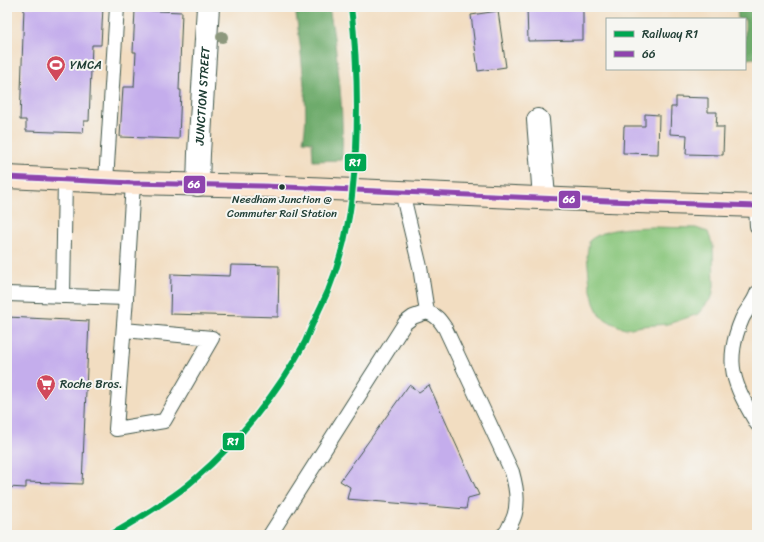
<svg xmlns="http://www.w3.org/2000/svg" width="764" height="542" font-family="Sriracha,sans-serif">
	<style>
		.green { fill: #89c67c; stroke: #548258 }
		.forest { fill: #6eab6c; stroke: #467450 }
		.building { fill: #c4adec }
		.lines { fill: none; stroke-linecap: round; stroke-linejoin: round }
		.lane-casing { stroke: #3f5549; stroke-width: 16 }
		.street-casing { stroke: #3f5549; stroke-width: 24 }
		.secondary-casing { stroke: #3f5549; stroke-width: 24 }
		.lane { stroke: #fff; stroke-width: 14 }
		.street { stroke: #fff; stroke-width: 22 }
		.secondary { stroke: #fce5cf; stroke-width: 22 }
		.bus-1-casing { stroke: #f6f6f2; stroke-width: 8 }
		.bus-1 { stroke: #8e44ad; stroke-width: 5 }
		.rail-1-casing { stroke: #f6f6f2; stroke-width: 9 }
		.rail-1 { stroke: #00a651; stroke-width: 6 }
		.tree { fill: #8d987d }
		.bus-dot { fill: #1f3d34; stroke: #f6f6f2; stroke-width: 1.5 }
		.labels { text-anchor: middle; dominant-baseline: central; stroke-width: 4; stroke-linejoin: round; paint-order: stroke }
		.bus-label { font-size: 11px; fill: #1f3d34; stroke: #f6f6f2 }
		.poi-label { font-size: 12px; fill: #1f3d34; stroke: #f6f6f2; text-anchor: start }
		.street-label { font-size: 12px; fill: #1f3d34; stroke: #f6f6f2 }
		.line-badge { stroke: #f6f6f2; stroke-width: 1.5 }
		.badge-label { font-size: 11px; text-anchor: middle; font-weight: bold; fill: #fff }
	</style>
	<rect width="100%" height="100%" fill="#f6f6f2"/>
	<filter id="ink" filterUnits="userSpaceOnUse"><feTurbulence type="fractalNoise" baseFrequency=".025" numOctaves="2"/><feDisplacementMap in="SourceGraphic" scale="8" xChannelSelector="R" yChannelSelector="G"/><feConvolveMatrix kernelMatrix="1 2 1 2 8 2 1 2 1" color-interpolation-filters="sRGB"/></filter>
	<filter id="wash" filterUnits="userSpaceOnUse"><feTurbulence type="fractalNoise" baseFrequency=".012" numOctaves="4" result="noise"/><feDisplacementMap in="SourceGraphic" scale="16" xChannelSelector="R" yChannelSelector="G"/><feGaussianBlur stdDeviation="0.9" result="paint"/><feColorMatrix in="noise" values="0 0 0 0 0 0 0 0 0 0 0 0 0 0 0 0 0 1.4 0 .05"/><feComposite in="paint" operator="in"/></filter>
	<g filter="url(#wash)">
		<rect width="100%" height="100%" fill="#f2ddc1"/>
		<path class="green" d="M 652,227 L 696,228 L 708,232 L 713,246 L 714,286 L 712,297 L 703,308 L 698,314 L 668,324 L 642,326 L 625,329 L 612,323 L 600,316 L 594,303 L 590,286 L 587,255 L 589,241 C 606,227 631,228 652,227 Z"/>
		<g class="forest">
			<path d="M 295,7 L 329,7 C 338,57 344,109 342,160 L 313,161 L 312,142 L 303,141 C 307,123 306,105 304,86 C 302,60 299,33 295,7 Z"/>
			<path d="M 737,7 L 757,7 L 757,58 L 745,59 L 745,19 L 738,19 Z"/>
		</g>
		<g id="blocks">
			<g class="building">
				<path d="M 24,7 L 103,7 L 101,45 L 92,45 L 89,121 L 84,121 L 83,133 L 26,131 L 26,120 L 20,120 Z"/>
				<path d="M 527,7 L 544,7 L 544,8 L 583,8 L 583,40 L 528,41 Z"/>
				<path d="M 135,10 L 182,12 L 179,90 L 181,90 L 179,139 L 120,137 L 123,87 L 134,87 L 136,52 L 133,52 Z"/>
				<path d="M 498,11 L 506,67 L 478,71 L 471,15 Z"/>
				<path d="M 676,97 L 708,98 L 708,112 L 717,112 L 716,127 L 724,127 L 723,155 L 686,154 L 687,135 L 670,134 L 671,107 L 676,107 Z"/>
				<path d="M 645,114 L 659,115 L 658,154 L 623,153 L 624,126 L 645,126 Z"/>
				<path d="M 231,265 L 279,266 L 278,317 L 170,314 L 171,274 L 230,276 Z"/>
				<path d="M 7,317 L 89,321 L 82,484 L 26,482 L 26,488 L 7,487 Z"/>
				<path d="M 409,385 L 419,392 L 429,385 L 479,495 L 468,498 L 466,509 L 347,499 L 350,487 L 340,481 Z"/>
			</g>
		</g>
	</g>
	<g filter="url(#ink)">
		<use href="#blocks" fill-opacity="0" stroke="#3f5549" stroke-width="1"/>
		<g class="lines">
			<defs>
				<g id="lane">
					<path d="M 106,181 L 117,7"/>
					<path d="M 402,192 L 420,267 L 427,312 C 437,316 439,319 445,328 L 512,472 C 517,490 520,509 510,525 C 508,529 507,533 503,535"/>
					<path d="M 756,206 L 757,226"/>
					<path d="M 757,293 C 754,303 746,310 742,319 C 723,363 734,385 757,424"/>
					<path d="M 7,294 L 126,298"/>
					<path d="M 63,296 L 65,179"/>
					<path d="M 124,330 L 212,338 L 164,421 L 116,429 L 126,298 L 133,183"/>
					<path d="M 270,535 L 405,323 L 413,317 L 427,312"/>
				</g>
				<g id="street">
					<path d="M 538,120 L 544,198"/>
					<path id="s1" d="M 198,185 L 199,153 L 208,7"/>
				</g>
				<path id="secondary" d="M 7,177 L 133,183 L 263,186 L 608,201 L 757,206"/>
			</defs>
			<use href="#lane" class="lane-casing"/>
			<use href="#street" class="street-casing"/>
			<use href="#secondary" class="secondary-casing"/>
			<use href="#lane" class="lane"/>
			<use href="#street" class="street"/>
			<use href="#secondary" class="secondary"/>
			<defs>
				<path id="bus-1" d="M 7,177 L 133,183 L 263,186 L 608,201 L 757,206"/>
			</defs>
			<use href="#bus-1" class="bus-1-casing"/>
			<use href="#bus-1" class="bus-1"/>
			<defs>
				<path id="rail-1" d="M 110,535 C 129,525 146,514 164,502 C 175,495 186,487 196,478 C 239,441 278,392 305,342 C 308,335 311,327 315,319 C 319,310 324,300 328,291 C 337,269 344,245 348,222 C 353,198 354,174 356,150 C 358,103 357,54 351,7"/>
			</defs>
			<use href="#rail-1" class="rail-1-casing"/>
			<use href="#rail-1" class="rail-1"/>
		</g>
		<circle class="tree" cx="222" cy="37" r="6"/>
	</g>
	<defs>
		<symbol id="stadium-pin" viewBox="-11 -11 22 30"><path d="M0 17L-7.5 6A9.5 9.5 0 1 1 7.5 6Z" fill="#d1495b" stroke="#f6f6f2"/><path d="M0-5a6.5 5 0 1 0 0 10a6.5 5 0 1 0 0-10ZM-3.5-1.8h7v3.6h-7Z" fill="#fff"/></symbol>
		<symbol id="supermarket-pin" viewBox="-11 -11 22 30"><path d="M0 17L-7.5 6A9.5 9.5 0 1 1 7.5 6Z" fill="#d1495b" stroke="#f6f6f2"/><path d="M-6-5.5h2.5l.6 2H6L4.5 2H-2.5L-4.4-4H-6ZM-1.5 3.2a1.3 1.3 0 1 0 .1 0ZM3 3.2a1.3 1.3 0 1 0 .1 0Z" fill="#fff"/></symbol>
	</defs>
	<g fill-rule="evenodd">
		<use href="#stadium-pin" x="45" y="54" width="22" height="30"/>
		<use href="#supermarket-pin" x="35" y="373" width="22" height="30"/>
	</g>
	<circle class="bus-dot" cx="282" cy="187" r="3.5"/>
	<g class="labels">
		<g class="bus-label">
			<text x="282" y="199">Needham Junction @<tspan x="282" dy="14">Commuter Rail Station</tspan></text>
		</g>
		<g class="poi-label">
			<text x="70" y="65">YMCA</text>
			<text x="60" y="384">Roche Bros.</text>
		</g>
		<g class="street-label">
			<text stroke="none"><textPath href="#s1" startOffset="89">JUNCTION STREET</textPath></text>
		</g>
	</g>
	<g class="line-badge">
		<rect x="344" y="153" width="23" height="19" rx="4" fill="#00a651"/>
		<rect x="183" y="175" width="23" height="19" rx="4" fill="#8e44ad"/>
		<rect x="558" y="190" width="23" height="19" rx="4" fill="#8e44ad"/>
		<rect x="222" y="432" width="23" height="19" rx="4" fill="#00a651"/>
	</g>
	<g class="badge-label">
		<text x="355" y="166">R1</text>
		<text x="194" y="188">66</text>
		<text x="569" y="203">66</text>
		<text x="233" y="445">R1</text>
	</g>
	<rect width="764" height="542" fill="none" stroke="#f6f6f2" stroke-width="24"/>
	<rect x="606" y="18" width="140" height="52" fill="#f6f6f2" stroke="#a0aca6"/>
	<rect x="614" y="31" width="20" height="6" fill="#00a651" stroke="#a0aca6"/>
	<text x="642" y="38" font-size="12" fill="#1f3d34">Railway R1</text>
	<rect x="614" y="51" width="20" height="6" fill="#8e44ad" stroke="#a0aca6"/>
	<text x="642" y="58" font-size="12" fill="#1f3d34">66</text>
</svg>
